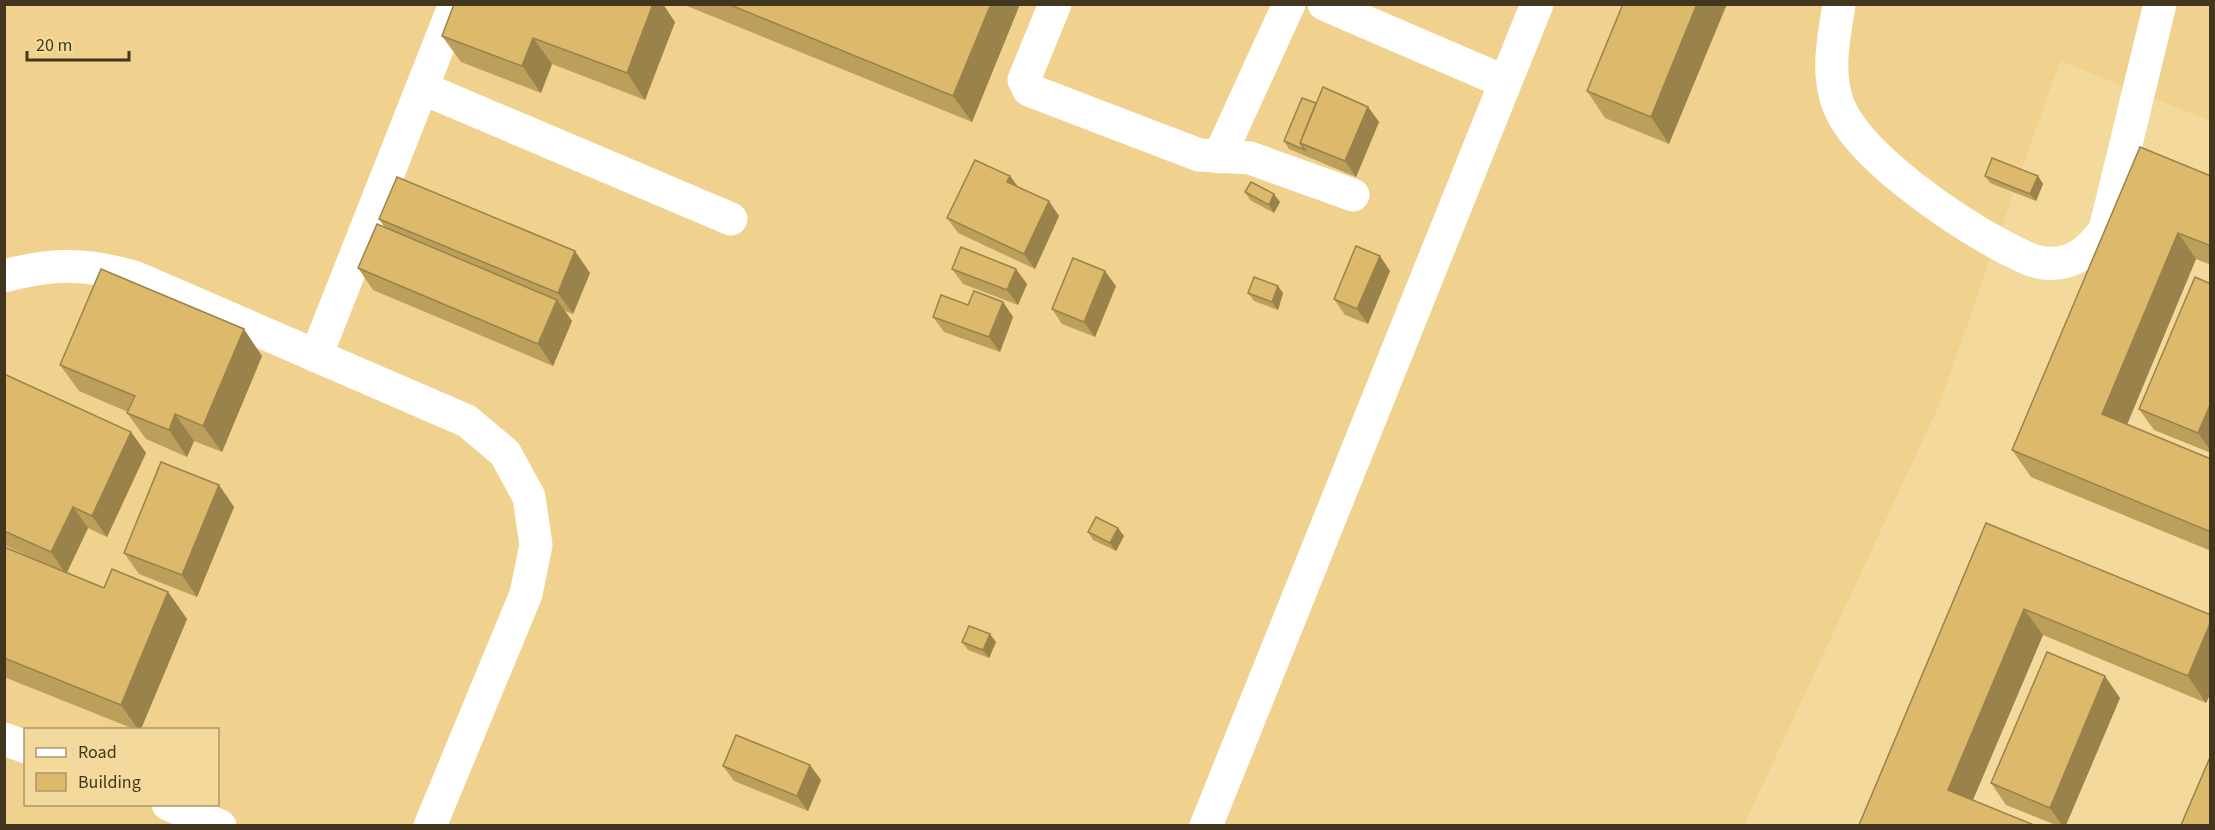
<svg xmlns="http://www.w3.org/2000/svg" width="2215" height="830" font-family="'Source Sans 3',sans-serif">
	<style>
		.built { fill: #f0d18d; fill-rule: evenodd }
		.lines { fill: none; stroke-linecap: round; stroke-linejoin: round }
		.minor { stroke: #fff; stroke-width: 33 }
		.wall { fill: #bd9f5c }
		.shaded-wall { fill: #9a824b }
		.building { fill: #dcb96b; stroke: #9a824b; stroke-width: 1.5 }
	</style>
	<rect width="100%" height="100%" fill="#f4d99d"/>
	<path class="built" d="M 5,5 L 2210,5 L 2210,121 L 2060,61 L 1939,405 L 1744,825 L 5,826 ZM 26,730 L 218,730 L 218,804 L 26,804 Z"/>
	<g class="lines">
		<g class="minor">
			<path d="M 1055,4 L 1024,80 L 1029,90 L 1199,155 L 1250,158 L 1353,195"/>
			<path d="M 1324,4 L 1505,82"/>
			<path d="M 1839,4 C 1834,38 1826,71 1838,104 C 1857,156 1958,223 2006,248 C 2018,254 2032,262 2044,263 C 2073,266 2089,251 2105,230 L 2160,4"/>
			<path d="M 422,88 L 731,219"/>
			<path d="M 1219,157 L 1289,4"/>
			<path d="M 4,276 C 54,263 85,263 134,277 L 467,421 L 505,453 L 529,497 L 536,545 L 526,594 L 430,826"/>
			<path d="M 316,356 L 455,4"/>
			<path d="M 4,739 L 26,747"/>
			<path d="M 168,804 L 220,826"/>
			<path d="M 1206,826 L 1537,4"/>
		</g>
	</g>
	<g class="wall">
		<path d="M 682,4 L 1020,4 L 972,122 Z"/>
		<path d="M 1623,4 L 1669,144 L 1605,118 L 1587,91 Z"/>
		<path d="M 675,22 L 645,100 L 552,64 L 541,93 L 461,62 L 442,36 Z"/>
		<path d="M 1316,103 L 1368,107 L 1379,122 L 1356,177 L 1289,149 L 1284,141 Z"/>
		<path d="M 1010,176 L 1018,187 L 1059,216 L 1035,269 L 958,233 L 947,218 Z"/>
		<path d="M 1985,176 L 2038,176 L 2043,184 L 2036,201 L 1990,183 Z"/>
		<path d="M 2211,176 L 2211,265 L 2196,259 L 2127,425 L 2211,459 L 2211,551 L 2031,477 L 2012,450 Z"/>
		<path d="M 1245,192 L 1280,202 L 1274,213 L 1250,200 Z"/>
		<path d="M 379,219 L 590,273 L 573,314 L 565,311 L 572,321 L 553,366 L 373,290 L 358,268 L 385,228 Z"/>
		<path d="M 952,269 L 1027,284 L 1018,305 L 963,284 Z"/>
		<path d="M 1390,271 L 1368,324 L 1345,315 L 1334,299 Z"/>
		<path d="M 2211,284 L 2211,453 L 2154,430 L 2139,409 Z"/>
		<path d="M 1116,286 L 1095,337 L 1062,324 L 1052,309 Z"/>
		<path d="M 1248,293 L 1283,293 L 1278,310 L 1254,301 Z"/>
		<path d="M 1003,302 L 1013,317 L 1000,352 L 944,332 L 933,317 Z"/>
		<path d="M 262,356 L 222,452 L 194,441 L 187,457 L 146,439 L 127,413 L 128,412 L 79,391 L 60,365 Z"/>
		<path d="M 4,374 L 131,432 L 146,453 L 107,537 L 88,528 L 67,573 L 104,588 L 168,592 L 187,619 L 141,729 L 134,729 L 4,677 L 4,547 L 37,560 L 4,545 Z"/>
		<path d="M 219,485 L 234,507 L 197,597 L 139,574 L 124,553 Z"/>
		<path d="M 1986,523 L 2211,615 L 2211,692 L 2206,703 L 2043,635 L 1973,800 L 1859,825 Z"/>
		<path d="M 1088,532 L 1124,536 L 1116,551 L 1093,540 Z"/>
		<path d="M 962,642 L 996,642 L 989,658 L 968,650 Z"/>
		<path d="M 2120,698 L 2066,825 L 2056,825 L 2006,805 L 1991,783 Z"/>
		<path d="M 723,766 L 821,780 L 808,811 L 734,781 Z"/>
	</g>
	<g class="shaded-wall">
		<path d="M 653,4 L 663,4 L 675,22 L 645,100 L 627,73 Z"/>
		<path d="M 991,4 L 1020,4 L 972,122 L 953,96 Z"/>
		<path d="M 1697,4 L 1727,4 L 1669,144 L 1651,117 Z"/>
		<path d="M 533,38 L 552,64 L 541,93 L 522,66 Z"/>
		<path d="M 1368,107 L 1379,122 L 1356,177 L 1345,161 Z"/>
		<path d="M 1010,176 L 1021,191 L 1007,182 Z"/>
		<path d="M 2038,176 L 2043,184 L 2036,201 L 2030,194 Z"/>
		<path d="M 1274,194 L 1280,202 L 1274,213 L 1269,205 Z"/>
		<path d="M 1049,201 L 1059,216 L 1035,269 L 1024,254 Z"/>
		<path d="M 2178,233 L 2196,259 L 2120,441 L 2102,414 Z"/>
		<path d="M 575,251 L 590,273 L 573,314 L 558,293 Z"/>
		<path d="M 1380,256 L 1390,271 L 1368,324 L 1357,309 Z"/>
		<path d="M 1016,269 L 1027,284 L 1018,305 L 1007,290 Z"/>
		<path d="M 1105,271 L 1116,286 L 1095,337 L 1084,322 Z"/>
		<path d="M 1278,286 L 1283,293 L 1278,310 L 1272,302 Z"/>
		<path d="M 557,300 L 572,321 L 553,366 L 538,344 Z"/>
		<path d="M 1003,302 L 1013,317 L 1000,352 L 989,337 Z"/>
		<path d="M 244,329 L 262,356 L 222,452 L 203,426 Z"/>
		<path d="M 2211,403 L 2211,451 L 2198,433 Z"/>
		<path d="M 175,414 L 194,441 L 187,457 L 169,430 Z"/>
		<path d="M 131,432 L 146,453 L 107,537 L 92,516 Z"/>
		<path d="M 219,485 L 234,507 L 197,597 L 182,575 Z"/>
		<path d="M 73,507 L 88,528 L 66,574 L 51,552 Z"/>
		<path d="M 1118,528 L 1124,536 L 1116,551 L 1110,543 Z"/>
		<path d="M 168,592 L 187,619 L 141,729 L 138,729 L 121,705 Z"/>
		<path d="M 2024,609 L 2043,635 L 1966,816 L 1948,790 Z"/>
		<path d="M 2211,621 L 2211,692 L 2206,703 L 2188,676 Z"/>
		<path d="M 990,634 L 996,642 L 989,658 L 983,650 Z"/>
		<path d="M 2105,676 L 2120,698 L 2066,825 L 2062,825 L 2050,808 Z"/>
		<path d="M 810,765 L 821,780 L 808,811 L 797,796 Z"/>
	</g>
	<g class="building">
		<path d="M 454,4 L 653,4 L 627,73 L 533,38 L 522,66 L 442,36 Z"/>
		<path d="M 728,4 L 991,4 L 953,96 Z"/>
		<path d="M 1623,4 L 1697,4 L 1651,117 L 1587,91 Z"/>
		<path d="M 1323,87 L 1368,107 L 1345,161 L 1300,143 Z"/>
		<path d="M 1302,98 L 1316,103 L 1300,143 L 1305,150 L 1284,141 Z"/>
		<path d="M 2140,147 L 2211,176 L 2211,246 L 2178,233 L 2102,414 L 2211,459 L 2211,532 L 2012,450 Z"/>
		<path d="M 1992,158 L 2038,176 L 2030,194 L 1985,176 Z"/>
		<path d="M 975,160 L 1010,176 L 1007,182 L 1049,201 L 1024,254 L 947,218 Z"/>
		<path d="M 397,177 L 575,251 L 558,293 L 379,219 Z"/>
		<path d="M 1251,182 L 1274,194 L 1269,205 L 1245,192 Z"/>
		<path d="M 377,224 L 557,300 L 538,344 L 358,268 Z"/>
		<path d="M 1356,246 L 1380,256 L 1357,309 L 1334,299 Z"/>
		<path d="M 961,247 L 1016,269 L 1007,290 L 952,269 Z"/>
		<path d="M 1073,258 L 1105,271 L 1084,322 L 1052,309 Z"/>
		<path d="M 101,269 L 244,329 L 203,426 L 175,414 L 169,430 L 127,413 L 135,396 L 60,365 Z"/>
		<path d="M 1254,277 L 1278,286 L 1272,302 L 1248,293 Z"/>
		<path d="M 2195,277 L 2211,284 L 2211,403 L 2198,433 L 2139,409 Z"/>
		<path d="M 974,291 L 1003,302 L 989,337 L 933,317 L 941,295 L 968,305 Z"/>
		<path d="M 4,374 L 131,432 L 92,516 L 73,507 L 51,552 L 4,531 Z"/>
		<path d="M 161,462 L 219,485 L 182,575 L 124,553 Z"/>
		<path d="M 1096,517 L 1118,528 L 1110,543 L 1088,532 Z"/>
		<path d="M 1986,523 L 2211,615 L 2211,621 L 2188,676 L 2024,609 L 1948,790 L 2034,825 L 1859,825 Z"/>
		<path d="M 4,547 L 104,588 L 112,569 L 168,592 L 121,705 L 4,658 Z"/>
		<path d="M 969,626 L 990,634 L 983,650 L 962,642 Z"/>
		<path d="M 2047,652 L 2105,676 L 2050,808 L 1991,783 Z"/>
		<path d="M 736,735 L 810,765 L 797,796 L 723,766 Z"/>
		<path d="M 2211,755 L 2211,825 L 2181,825 Z"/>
	</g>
	<rect width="2215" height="830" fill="none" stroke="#42371e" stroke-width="12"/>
	<rect x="24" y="728" width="195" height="78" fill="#f4d99d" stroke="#ad986a" stroke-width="1.5"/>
	<rect x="36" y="748" width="30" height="9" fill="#ffffff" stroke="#ad986a" stroke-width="1.5"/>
	<text x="78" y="758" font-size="18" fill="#42371e">Road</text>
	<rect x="36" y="773" width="30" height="18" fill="#dcb96b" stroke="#ad986a" stroke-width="1.5"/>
	<text x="78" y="788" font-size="18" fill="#42371e">Building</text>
	<path d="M27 51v9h102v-9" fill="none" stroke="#42371e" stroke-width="3"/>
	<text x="36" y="51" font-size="18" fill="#42371e" stroke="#f4d99d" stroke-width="4.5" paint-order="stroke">20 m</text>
</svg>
